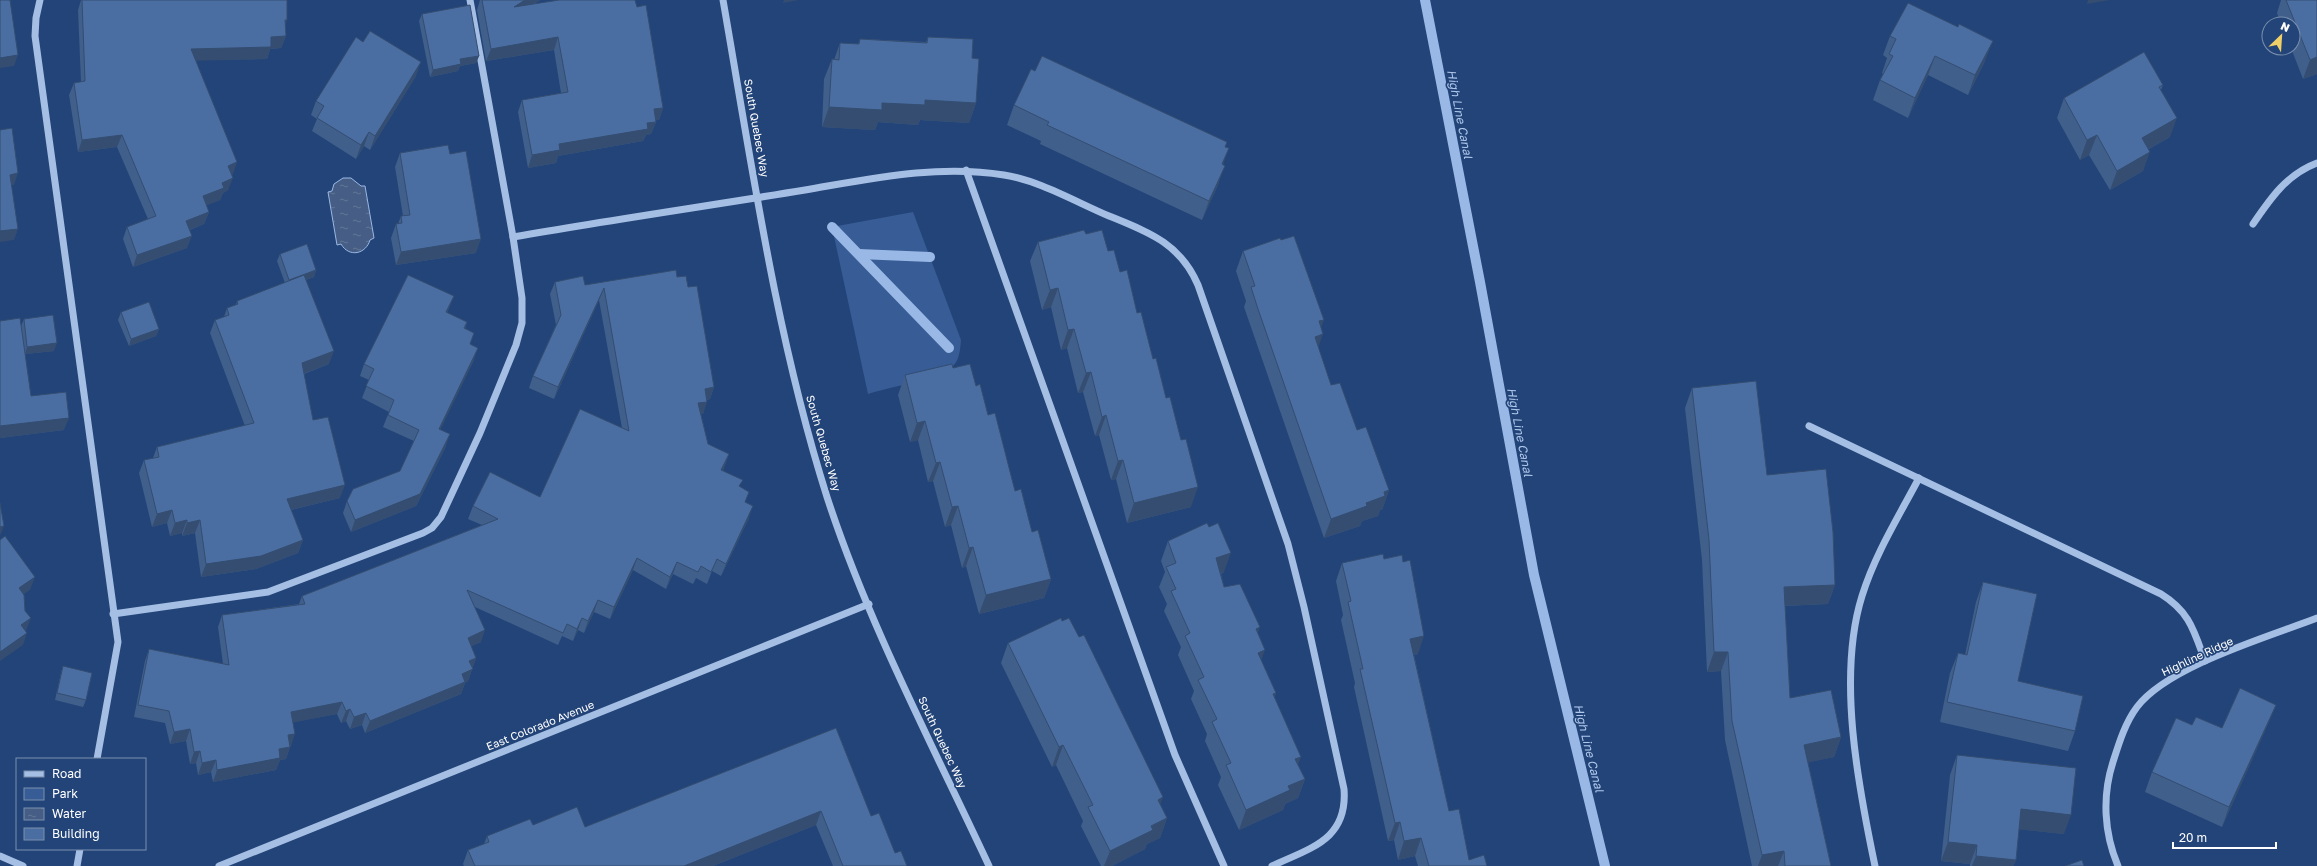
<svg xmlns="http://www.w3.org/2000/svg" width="2317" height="866" font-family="'Golos Text',sans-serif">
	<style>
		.park { fill: #375c96 }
		.water { fill: url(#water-ripples); stroke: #99b8e5 }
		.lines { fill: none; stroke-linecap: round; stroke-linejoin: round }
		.stream { stroke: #99b8e5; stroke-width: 10 }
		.minor { stroke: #a5bee4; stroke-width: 7 }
		.wall { fill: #405f8b }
		.shaded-wall { fill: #344d71 }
		.building { fill: #4b6ea2; stroke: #344d71 }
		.labels { text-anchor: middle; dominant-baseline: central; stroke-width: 3.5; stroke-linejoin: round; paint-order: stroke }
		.street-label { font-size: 11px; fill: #fff; stroke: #234478 }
		.water-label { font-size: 12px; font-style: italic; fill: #b0c8ec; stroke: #234478 }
	</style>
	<defs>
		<pattern id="water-ripples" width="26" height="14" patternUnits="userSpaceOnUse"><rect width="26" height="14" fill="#465e85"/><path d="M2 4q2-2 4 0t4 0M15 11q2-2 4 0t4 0" fill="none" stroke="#627697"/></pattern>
	</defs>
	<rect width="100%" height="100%" fill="#234478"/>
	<path class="park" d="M 913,212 L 961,340 C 960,349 960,359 953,366 C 941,378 886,388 868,394 L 832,227 Z"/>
	<path class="water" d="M 343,178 L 351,178 L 361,186 L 365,186 L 374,238 L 370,240 C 366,254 349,258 341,244 L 337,245 L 328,192 L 332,191 L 334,184 Z"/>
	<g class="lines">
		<g class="stream">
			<path d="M 1425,0 L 1480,282 L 1534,575 L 1605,866"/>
			<path d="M 832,227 L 949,348"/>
			<path d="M 859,254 L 930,257"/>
		</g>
		<g class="minor">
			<path d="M 40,0 L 36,18 L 35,36 L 118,642 L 97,759"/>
			<path d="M 723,0 C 752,166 776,336 827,497 C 868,623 933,746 989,866"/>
			<path d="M 966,170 L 1175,755 L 1224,866"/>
			<path d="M 2253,224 C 2270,199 2287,174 2317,163"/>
			<path d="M 513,237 C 610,220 707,206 805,190 C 870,179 937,164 1004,175 C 1038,180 1076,202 1109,216 C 1148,232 1180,243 1198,285 L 1288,544 L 1304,607 L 1344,789 C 1348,840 1310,848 1272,866"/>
			<path d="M 1809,426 L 2161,594 C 2190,612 2194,631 2205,661"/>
			<path d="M 113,614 L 268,592 L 423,533 L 432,528 L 441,517 L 480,433 L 516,345 L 522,323 L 522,298 L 513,237 L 470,0"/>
			<path d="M 0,856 L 23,866"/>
			<path d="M 77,866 L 80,849"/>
			<path d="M 219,866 L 869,604"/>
			<path d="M 1875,866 C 1858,785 1837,676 1862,596 C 1875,554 1899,516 1919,478"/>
			<path d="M 2118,866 C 2104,833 2102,796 2113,762 C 2119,743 2125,723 2137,707 C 2168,666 2268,637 2317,618"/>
		</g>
	</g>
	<g class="wall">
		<path d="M 81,0 L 287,0 L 285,26 L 286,36 L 281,48 L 270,49 L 267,59 L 196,60 L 233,174 L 231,175 L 228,190 L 223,193 L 220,200 L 206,205 L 209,212 L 204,224 L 190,230 L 187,248 L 133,267 L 123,239 L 127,227 L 148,219 L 117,147 L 78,152 L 69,95 L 74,83 L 81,82 L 78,10 Z"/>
		<path d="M 480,0 L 540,0 L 534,4 L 637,7 L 663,108 L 659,120 L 656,120 L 656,122 L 651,134 L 646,135 L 643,141 L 558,156 L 556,163 L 528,168 L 518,112 L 522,100 L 561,93 L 554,50 L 486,61 L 477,10 Z"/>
		<path d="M 2281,0 L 2317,0 L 2317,74 L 2303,79 L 2291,48 L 2293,48 L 2293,24 L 2281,24 L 2277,13 Z"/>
		<path d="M 422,14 L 479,56 L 476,63 L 460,66 L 458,71 L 430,77 L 419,21 Z"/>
		<path d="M 1958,27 L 1985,61 L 1968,95 L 1928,75 L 1908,118 L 1873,100 L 1880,80 L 1883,74 L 1882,73 L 1887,58 L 1883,55 L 1890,36 Z"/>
		<path d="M 928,37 L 972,58 L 976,103 L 969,123 L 920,120 L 918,125 L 878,122 L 875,130 L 822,127 L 824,79 L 832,59 L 834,60 L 840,43 L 858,44 L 860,39 L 926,42 Z"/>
		<path d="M 1035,71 L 1227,142 L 1225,147 L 1223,165 L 1218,185 L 1202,220 L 1040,144 L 1041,141 L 1007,125 L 1014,105 Z"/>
		<path d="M 416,76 L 370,150 L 364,146 L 356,159 L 312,131 L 317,119 L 311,115 L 316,101 Z"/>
		<path d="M 2163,85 L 2161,90 L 2170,137 L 2149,149 L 2143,171 L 2110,190 L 2089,155 L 2080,160 L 2057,118 L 2064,98 Z"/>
		<path d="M 400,153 L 450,154 L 476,253 L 396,265 L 391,238 L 396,224 L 398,224 L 401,216 L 403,216 L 395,167 Z"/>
		<path d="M 1086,234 L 1108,251 L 1120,272 L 1137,313 L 1153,359 L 1191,507 L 1127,523 L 1116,479 L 1111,480 L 1099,435 L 1095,436 L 1083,392 L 1078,393 L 1067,348 L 1061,350 L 1051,307 L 1042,310 L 1030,261 L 1038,242 Z"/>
		<path d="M 1243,251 L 1321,327 L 1318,348 L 1331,385 L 1357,430 L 1389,490 L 1382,510 L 1380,510 L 1378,516 L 1362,521 L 1360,526 L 1324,538 L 1244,307 L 1246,301 L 1236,271 Z"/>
		<path d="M 280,254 L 316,270 L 314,277 L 306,280 L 329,364 L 304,374 L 313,420 L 340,498 L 291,510 L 303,540 L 298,553 L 256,569 L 201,577 L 195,533 L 182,536 L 182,533 L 170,536 L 167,523 L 152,527 L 139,473 L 144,460 L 153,458 L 157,447 L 245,426 L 210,333 L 215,320 L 224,317 L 227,308 L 236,305 L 237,301 L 285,283 L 277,261 Z"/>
		<path d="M 677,277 L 688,287 L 714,387 L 710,399 L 707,400 L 703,414 L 701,414 L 708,444 L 729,454 L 723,470 L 740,487 L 745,502 L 749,518 L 721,576 L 712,571 L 707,584 L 696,578 L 693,584 L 673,574 L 666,589 L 633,570 L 610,619 L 594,612 L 584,633 L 578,630 L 573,641 L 562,636 L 558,645 L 475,607 L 481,642 L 471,646 L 476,658 L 468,681 L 465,683 L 461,694 L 365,733 L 362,725 L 350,729 L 346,721 L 341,723 L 337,714 L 293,722 L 291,746 L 290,747 L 286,759 L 280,760 L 276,770 L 213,782 L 211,772 L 198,775 L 196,763 L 190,764 L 186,741 L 170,744 L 165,723 L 134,717 L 145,661 L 149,649 L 223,664 L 218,627 L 222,615 L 299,604 L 302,596 L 482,525 L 468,519 L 473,506 L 540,497 L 622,428 L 599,300 L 554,399 L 529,388 L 533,376 L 556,325 L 550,294 L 555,282 L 585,285 Z"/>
		<path d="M 454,296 L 447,313 L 467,322 L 465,329 L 474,333 L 470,344 L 474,360 L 440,429 L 446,446 L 416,506 L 351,532 L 343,513 L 347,501 L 400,471 L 414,441 L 383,427 L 389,412 L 362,398 L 369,380 L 360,376 L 364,364 Z"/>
		<path d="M 121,312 L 159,329 L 156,336 L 129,346 L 118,320 Z"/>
		<path d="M 24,319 L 54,351 L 25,354 L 31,396 L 64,430 L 0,438 L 21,326 Z"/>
		<path d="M 953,368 L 976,386 L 988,415 L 1015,491 L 1051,579 L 1044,598 L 979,614 L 966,566 L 962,568 L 951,525 L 945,527 L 933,481 L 928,482 L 918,440 L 910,442 L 898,395 L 905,375 Z"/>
		<path d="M 1692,388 L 1767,475 L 1835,585 L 1828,604 L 1785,606 L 1790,698 L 1841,737 L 1834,757 L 1808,762 L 1831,866 L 1752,866 L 1725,740 L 1721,671 L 1707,672 L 1702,560 L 1685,408 Z"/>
		<path d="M 1168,541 L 1224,572 L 1221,574 L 1224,587 L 1258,633 L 1261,660 L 1276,693 L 1274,698 L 1298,765 L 1305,779 L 1298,798 L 1285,804 L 1283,810 L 1239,830 L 1218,785 L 1221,777 L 1205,741 L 1207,734 L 1191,699 L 1194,691 L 1178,655 L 1181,647 L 1164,611 L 1167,604 L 1159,587 L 1165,572 L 1161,561 Z"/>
		<path d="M 1384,559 L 1418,654 L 1414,655 L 1449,811 L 1469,860 L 1487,866 L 1418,866 L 1415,856 L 1398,860 L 1394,840 L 1388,841 L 1354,687 L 1355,683 L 1341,620 L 1343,615 L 1336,581 L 1342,563 Z"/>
		<path d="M 1983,582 L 2018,681 L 2075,731 L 2068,751 L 1940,722 L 1950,673 L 1958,653 L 1965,655 L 1976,602 Z"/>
		<path d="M 1062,621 L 1167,818 L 1160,838 L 1147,844 L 1145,849 L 1112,866 L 1101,866 L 1081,826 L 1083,821 L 1056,765 L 1052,767 L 1001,663 L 1008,643 Z"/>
		<path d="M 63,666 L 86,700 L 83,707 L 55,700 L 61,673 Z"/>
		<path d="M 2276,705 L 2268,724 L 2222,827 L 2145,792 L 2152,772 L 2192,725 L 2222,728 Z"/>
		<path d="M 836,728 L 871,816 L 895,853 L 907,866 L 833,866 L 816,825 L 713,866 L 464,866 L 463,864 L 468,850 L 484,844 L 487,836 L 533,825 L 585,827 Z"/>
		<path d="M 1957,755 L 2064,834 L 2019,829 L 2016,860 L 2013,866 L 1970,866 L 1970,864 L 1941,861 L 1950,775 Z"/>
	</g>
	<g class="shaded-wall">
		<path d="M 525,0 L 540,0 L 509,19 L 514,7 Z"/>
		<path d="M 784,0 L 799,0 L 783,3 Z"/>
		<path d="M 2088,0 L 2110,0 L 2087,4 Z"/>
		<path d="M 285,20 L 287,20 L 283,32 Z"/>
		<path d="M 286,36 L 281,48 L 270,49 L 267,59 L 187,61 L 191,49 L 271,37 Z"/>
		<path d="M 558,37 L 554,50 L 486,61 L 491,49 Z"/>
		<path d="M 1993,41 L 1985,61 L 1968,95 L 1975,75 Z"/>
		<path d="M 18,55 L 14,66 L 0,68 L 0,58 Z"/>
		<path d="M 479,56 L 476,63 L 460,66 L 458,71 L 430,77 L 433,70 L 460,59 Z"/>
		<path d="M 1935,56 L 1928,75 L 1908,118 L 1915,98 Z"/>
		<path d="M 2317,57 L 2317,74 L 2303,79 L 2310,60 Z"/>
		<path d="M 421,62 L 416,76 L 370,150 L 375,136 Z"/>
		<path d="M 925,100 L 976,103 L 969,123 L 920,120 L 918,125 L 878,122 L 875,130 L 822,127 L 829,107 L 882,103 Z"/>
		<path d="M 663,108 L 659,120 L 649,121 L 654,109 Z"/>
		<path d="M 2177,118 L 2170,137 L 2134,157 L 2142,138 Z"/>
		<path d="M 656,122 L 651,134 L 646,135 L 643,141 L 558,156 L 556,163 L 528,168 L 532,155 L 559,144 L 647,123 Z"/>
		<path d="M 369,132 L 364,146 L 356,159 L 361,145 Z"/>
		<path d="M 122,135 L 117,147 L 78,152 L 82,140 Z"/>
		<path d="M 2097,135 L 2089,155 L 2080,160 L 2087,140 Z"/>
		<path d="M 1229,148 L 1222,168 L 1222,164 Z"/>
		<path d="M 2150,152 L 2143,171 L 2110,190 L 2117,171 Z"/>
		<path d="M 237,162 L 233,174 L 223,178 L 228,166 Z"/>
		<path d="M 1225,166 L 1218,185 L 1202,220 L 1209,201 Z"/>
		<path d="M 18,173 L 14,185 L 6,186 L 10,175 Z"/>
		<path d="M 233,178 L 228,190 L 223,193 L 220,200 L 198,209 L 203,196 L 222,183 Z"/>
		<path d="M 209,212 L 204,224 L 182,233 L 186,221 Z"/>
		<path d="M 18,229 L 14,240 L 0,242 L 0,231 Z"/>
		<path d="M 192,236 L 187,248 L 133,267 L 137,255 Z"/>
		<path d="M 481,239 L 476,253 L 396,265 L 401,252 Z"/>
		<path d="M 316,270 L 314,277 L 287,287 L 289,280 Z"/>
		<path d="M 604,288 L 599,300 L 554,399 L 558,387 Z"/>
		<path d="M 1058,288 L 1051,307 L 1042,310 L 1050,290 Z"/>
		<path d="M 454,296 L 449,308 L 442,324 L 446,312 Z"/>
		<path d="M 1324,320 L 1318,336 L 1323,334 L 1316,354 L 1308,357 L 1319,321 Z"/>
		<path d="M 159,329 L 156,336 L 129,346 L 131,339 Z"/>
		<path d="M 1074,329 L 1067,348 L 1061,350 L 1068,330 Z"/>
		<path d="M 57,343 L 54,351 L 25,354 L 27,347 Z"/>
		<path d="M 478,348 L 474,360 L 435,441 L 439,429 Z"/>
		<path d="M 334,351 L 329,364 L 297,376 L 302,363 Z"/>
		<path d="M 1091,372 L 1083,392 L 1078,393 L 1086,373 Z"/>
		<path d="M 714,387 L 710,399 L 700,401 L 705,389 Z"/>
		<path d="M 707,402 L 703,414 L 694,415 L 698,403 Z"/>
		<path d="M 1106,415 L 1099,435 L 1095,436 L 1102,417 Z"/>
		<path d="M 69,418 L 64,430 L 0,438 L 0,426 Z"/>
		<path d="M 925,421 L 918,440 L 910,442 L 917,423 Z"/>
		<path d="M 450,434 L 446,446 L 416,506 L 351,532 L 355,520 Z"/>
		<path d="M 729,454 L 725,466 L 717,482 L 721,470 Z"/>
		<path d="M 1123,460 L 1116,479 L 1111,480 L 1118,461 Z"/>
		<path d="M 940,462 L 933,481 L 928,482 L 936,463 Z"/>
		<path d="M 345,485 L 340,498 L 282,512 L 287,499 Z"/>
		<path d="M 1198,487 L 1191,507 L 1127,523 L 1134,503 Z"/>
		<path d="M 1389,490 L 1382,510 L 1380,510 L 1378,516 L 1362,521 L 1360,526 L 1324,538 L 1331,519 L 1366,503 L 1384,492 Z"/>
		<path d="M 753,506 L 749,518 L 721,576 L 726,564 Z"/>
		<path d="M 958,506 L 951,525 L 945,527 L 952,507 Z"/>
		<path d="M 172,510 L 167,523 L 152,527 L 157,514 Z"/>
		<path d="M 187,520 L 182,533 L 170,536 L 175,523 Z"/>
		<path d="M 200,520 L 195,533 L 182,536 L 187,523 Z"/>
		<path d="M 4,526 L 0,536 L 0,527 Z"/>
		<path d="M 303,540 L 298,553 L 256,569 L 201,577 L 206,564 Z"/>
		<path d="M 973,547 L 966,566 L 962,568 L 969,548 Z"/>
		<path d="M 1231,553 L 1224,572 L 1209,578 L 1216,558 Z"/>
		<path d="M 637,558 L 633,570 L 610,619 L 614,607 Z"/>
		<path d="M 677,562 L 673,574 L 666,589 L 670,577 Z"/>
		<path d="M 35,577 L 30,590 L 14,601 L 19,588 Z"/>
		<path d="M 1051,579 L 1044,598 L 979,614 L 986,595 Z"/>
		<path d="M 1835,585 L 1828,604 L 1777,606 L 1784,587 Z"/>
		<path d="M 598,600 L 594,612 L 584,633 L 588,621 Z"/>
		<path d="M 31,618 L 26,631 L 17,638 L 21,625 Z"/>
		<path d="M 582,618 L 578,630 L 573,641 L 577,629 Z"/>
		<path d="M 1260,627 L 1253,646 L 1256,629 Z"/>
		<path d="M 485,630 L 481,642 L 463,650 L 468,638 Z"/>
		<path d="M 27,633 L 23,645 L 0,661 L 0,652 Z"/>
		<path d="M 1424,636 L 1418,654 L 1404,657 L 1410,639 Z"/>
		<path d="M 1265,650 L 1258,669 L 1258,653 Z"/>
		<path d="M 1714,652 L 1728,652 L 1721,671 L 1707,672 Z"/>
		<path d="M 476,658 L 468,681 L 465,683 L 461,694 L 365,733 L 370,721 L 462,674 L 469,661 Z"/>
		<path d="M 1276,693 L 1269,712 L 1273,694 Z"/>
		<path d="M 342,702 L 337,714 L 286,724 L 291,712 Z"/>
		<path d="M 2276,705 L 2268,724 L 2222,827 L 2229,807 Z"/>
		<path d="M 350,709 L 346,721 L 341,723 L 346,711 Z"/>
		<path d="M 366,713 L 362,725 L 350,729 L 354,717 Z"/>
		<path d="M 190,729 L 186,741 L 170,744 L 174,732 Z"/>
		<path d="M 295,734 L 291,746 L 283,747 L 288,735 Z"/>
		<path d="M 1841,737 L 1834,757 L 1797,765 L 1804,745 Z"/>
		<path d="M 1063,745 L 1056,765 L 1052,767 L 1059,747 Z"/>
		<path d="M 290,747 L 286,759 L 280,760 L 276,770 L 213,782 L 217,770 L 279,749 Z"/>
		<path d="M 200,751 L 196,763 L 190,764 L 194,752 Z"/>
		<path d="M 1301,757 L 1294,776 L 1295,759 Z"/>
		<path d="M 216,760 L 211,772 L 198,775 L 202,763 Z"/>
		<path d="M 1305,779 L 1298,798 L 1285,804 L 1283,810 L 1239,830 L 1246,810 L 1288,786 Z"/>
		<path d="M 1163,797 L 1156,817 L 1158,800 Z"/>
		<path d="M 2021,809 L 2071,815 L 2064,834 L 2014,829 Z"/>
		<path d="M 821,811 L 816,825 L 713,866 L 684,866 Z"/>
		<path d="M 1167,818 L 1160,838 L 1147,844 L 1145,849 L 1112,866 L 1104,866 L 1110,851 L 1151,826 Z"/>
		<path d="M 1400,822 L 1394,840 L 1388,841 L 1395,823 Z"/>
		<path d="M 1421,838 L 1415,856 L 1398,860 L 1404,841 Z"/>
		<path d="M 1948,842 L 1977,845 L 1970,864 L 1941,861 Z"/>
		<path d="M 1784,851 L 1778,866 L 1758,866 L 1762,855 Z"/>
		<path d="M 1976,856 L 2016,860 L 2013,866 L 1972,866 Z"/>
	</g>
	<g class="building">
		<path d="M 0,0 L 10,0 L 18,55 L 0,58 Z"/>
		<path d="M 82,0 L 287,0 L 287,20 L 285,20 L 286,36 L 271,37 L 271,47 L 191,49 L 237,162 L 228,166 L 233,178 L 222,183 L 224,188 L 203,196 L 209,212 L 186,221 L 192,236 L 137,255 L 127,227 L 156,216 L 122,135 L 82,140 L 74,83 L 85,81 Z"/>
		<path d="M 482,0 L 525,0 L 514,7 L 559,0 L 635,0 L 637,7 L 646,5 L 663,108 L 654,109 L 656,122 L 647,123 L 648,129 L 559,144 L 560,150 L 532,155 L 522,100 L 568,92 L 558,37 L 491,49 Z"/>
		<path d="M 2286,0 L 2317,0 L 2317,57 L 2310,60 Z"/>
		<path d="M 1908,3 L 1958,27 L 1959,24 L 1993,41 L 1975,75 L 1935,56 L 1915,98 L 1880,80 L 1893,56 L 1889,54 L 1896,39 L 1890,36 Z"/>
		<path d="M 470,5 L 479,56 L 460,59 L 461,64 L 433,70 L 422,14 Z"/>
		<path d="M 370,31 L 421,62 L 375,136 L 369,132 L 361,145 L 317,118 L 324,106 L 316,101 L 356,37 L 363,42 Z"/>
		<path d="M 928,37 L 973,39 L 972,58 L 979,59 L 976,103 L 925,100 L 925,105 L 882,103 L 882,110 L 829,107 L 832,59 L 839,60 L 840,43 L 859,44 L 860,39 L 927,43 Z"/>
		<path d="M 2144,52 L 2163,85 L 2159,87 L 2177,118 L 2142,138 L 2150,152 L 2117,171 L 2097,135 L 2087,140 L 2064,98 Z"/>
		<path d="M 1042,56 L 1227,142 L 1225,147 L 1229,148 L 1222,164 L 1225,166 L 1209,201 L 1047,125 L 1049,122 L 1014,105 L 1031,69 L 1035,71 Z"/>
		<path d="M 12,128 L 18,173 L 10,175 L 18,229 L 0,231 L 0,130 Z"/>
		<path d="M 448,145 L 450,154 L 466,151 L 481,239 L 401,252 L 396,224 L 402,223 L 401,216 L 410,215 L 400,153 Z"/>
		<path d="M 1084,230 L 1086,234 L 1102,230 L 1108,251 L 1114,250 L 1120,272 L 1127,270 L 1137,313 L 1141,312 L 1153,359 L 1156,358 L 1166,398 L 1170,397 L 1181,440 L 1186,439 L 1198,487 L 1134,503 L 1123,460 L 1118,461 L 1106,415 L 1102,417 L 1091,372 L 1086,373 L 1074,329 L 1068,330 L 1058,288 L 1050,290 L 1038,242 Z"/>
		<path d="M 1294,236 L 1324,320 L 1319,321 L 1323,334 L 1315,337 L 1331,385 L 1340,383 L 1357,430 L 1366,427 L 1389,490 L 1384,492 L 1385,496 L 1366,503 L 1367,506 L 1331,519 L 1258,309 L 1251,287 L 1255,286 L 1243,251 L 1280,238 L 1281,240 Z"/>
		<path d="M 307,244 L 316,270 L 289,280 L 280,254 Z"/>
		<path d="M 676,270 L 677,277 L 686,276 L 688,287 L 697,286 L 714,387 L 705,389 L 707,402 L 698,403 L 708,444 L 729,454 L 721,470 L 743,480 L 739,486 L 749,492 L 745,502 L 753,506 L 726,564 L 717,559 L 711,572 L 701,566 L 698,572 L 677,562 L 670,577 L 637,558 L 614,607 L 598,600 L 588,621 L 582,618 L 577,629 L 567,624 L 563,633 L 467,590 L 485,630 L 468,638 L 476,658 L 469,661 L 473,669 L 462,674 L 465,682 L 370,721 L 366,713 L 354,717 L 350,709 L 346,711 L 342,702 L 291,712 L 295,734 L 288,735 L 290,747 L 279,749 L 280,758 L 217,770 L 216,760 L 202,763 L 200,751 L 194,752 L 190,729 L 174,732 L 169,711 L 138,705 L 149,649 L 229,665 L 222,615 L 305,604 L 302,596 L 498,519 L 473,506 L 490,472 L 540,497 L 580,409 L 629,431 L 604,288 L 558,387 L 533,376 L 561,315 L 555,282 L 583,276 L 585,285 Z"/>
		<path d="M 304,275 L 334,351 L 302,363 L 313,420 L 328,417 L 345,485 L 287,499 L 303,540 L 261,556 L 206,564 L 200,520 L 187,523 L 187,520 L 175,523 L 172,510 L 157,514 L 144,460 L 159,457 L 157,447 L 254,423 L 215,320 L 229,315 L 227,308 L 238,304 L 237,301 Z"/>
		<path d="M 408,275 L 454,296 L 446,312 L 467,322 L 464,328 L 474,333 L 470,344 L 478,348 L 439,429 L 450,434 L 420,494 L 355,520 L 347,501 L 353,489 L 400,471 L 419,430 L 388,415 L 394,400 L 366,386 L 374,369 L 364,364 Z"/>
		<path d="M 149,302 L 159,329 L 131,339 L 121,312 Z"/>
		<path d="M 53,315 L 57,343 L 27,347 L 24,319 Z"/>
		<path d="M 20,318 L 31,396 L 66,392 L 69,418 L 0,426 L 0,321 Z"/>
		<path d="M 952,364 L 953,368 L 970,364 L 976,386 L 980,384 L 988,415 L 995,413 L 1015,491 L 1021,489 L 1032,532 L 1038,530 L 1051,579 L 986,595 L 973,547 L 969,548 L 958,506 L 952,507 L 940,462 L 936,463 L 925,421 L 917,423 L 905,375 Z"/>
		<path d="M 1756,381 L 1767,475 L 1826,469 L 1833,532 L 1835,585 L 1784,587 L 1790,698 L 1831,690 L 1841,737 L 1804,745 L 1831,866 L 1785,866 L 1784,851 L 1762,855 L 1732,721 L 1728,652 L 1714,652 L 1709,540 L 1692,388 Z"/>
		<path d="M 0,503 L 4,526 L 0,527 Z"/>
		<path d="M 1207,523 L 1209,527 L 1218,523 L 1231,553 L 1216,558 L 1224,587 L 1240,584 L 1260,627 L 1256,629 L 1265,650 L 1258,653 L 1276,693 L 1273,694 L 1301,757 L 1295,759 L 1305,779 L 1288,786 L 1290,790 L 1246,810 L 1226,765 L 1231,763 L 1212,722 L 1217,719 L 1198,680 L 1204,677 L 1185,636 L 1190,633 L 1171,591 L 1176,589 L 1166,567 L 1176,563 L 1168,541 Z"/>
		<path d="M 5,536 L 35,577 L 19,588 L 24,595 L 25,611 L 31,618 L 21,625 L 27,633 L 0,652 L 0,540 Z"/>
		<path d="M 1383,554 L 1384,559 L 1402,555 L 1403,562 L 1410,560 L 1424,636 L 1410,639 L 1449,811 L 1459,809 L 1469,860 L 1484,855 L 1487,866 L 1429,866 L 1421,838 L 1404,841 L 1400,822 L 1395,823 L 1360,669 L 1363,669 L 1348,602 L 1351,601 L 1342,563 Z"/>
		<path d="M 1983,582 L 2037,594 L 2018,681 L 2083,696 L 2075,731 L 1947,702 L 1958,653 L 1967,655 Z"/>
		<path d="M 1061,618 L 1062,621 L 1069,618 L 1079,637 L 1084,635 L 1163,797 L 1158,800 L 1167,818 L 1151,826 L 1153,830 L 1110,851 L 1088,807 L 1093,805 L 1063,745 L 1059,747 L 1008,643 Z"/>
		<path d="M 63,666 L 92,673 L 86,700 L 57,693 Z"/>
		<path d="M 2240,688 L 2276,705 L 2229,807 L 2152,772 L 2176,718 L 2192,725 L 2196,717 L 2222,728 Z"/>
		<path d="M 836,728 L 871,816 L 879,813 L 895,853 L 901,851 L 907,866 L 843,866 L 821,811 L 684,866 L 475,866 L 468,850 L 489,842 L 487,836 L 530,819 L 533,825 L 577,807 L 585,827 Z"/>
		<path d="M 1957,755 L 2076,768 L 2071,815 L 2021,809 L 2016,860 L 1976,856 L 1977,845 L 1948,842 Z"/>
		<path d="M 2082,860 L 2084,866 L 2065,866 Z"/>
	</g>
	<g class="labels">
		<g class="street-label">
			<text transform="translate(757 128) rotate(80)">South Quebec Way</text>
			<text transform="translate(824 443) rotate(74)">South Quebec Way</text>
			<text transform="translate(2197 656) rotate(-25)">Highline Ridge</text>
			<text transform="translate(540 725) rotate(-22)">East Colorado Avenue</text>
			<text transform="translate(943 742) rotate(65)">South Quebec Way</text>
		</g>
		<g class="water-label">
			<text transform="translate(1460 114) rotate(79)">High Line Canal</text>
			<text transform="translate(1520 432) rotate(79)">High Line Canal</text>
			<text transform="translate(1589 748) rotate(76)">High Line Canal</text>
		</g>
	</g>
	<rect x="16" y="758" width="130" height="92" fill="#234478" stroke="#7b8fae"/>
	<rect x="24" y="771" width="20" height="6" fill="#a5bee4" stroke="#7b8fae"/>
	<text x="52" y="778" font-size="12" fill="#ffffff">Road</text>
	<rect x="24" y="788" width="20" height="12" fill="#375c96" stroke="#7b8fae"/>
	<text x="52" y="798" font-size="12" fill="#ffffff">Park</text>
	<rect x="24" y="808" width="20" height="12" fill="url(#water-ripples)" stroke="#7b8fae"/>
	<text x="52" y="818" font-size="12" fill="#ffffff">Water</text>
	<rect x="24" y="828" width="20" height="12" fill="#4b6ea2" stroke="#7b8fae"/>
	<text x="52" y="838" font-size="12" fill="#ffffff">Building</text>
	<g transform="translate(2281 36) rotate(25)"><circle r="19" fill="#234478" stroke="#7b8fae"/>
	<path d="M0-3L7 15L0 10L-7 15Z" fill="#efcf68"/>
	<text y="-6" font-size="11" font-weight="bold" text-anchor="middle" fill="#ffffff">N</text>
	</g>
	<path d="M2173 842v6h103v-6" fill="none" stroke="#ffffff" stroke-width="2"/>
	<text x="2179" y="842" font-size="12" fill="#ffffff" stroke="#234478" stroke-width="3" paint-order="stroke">20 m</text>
</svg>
